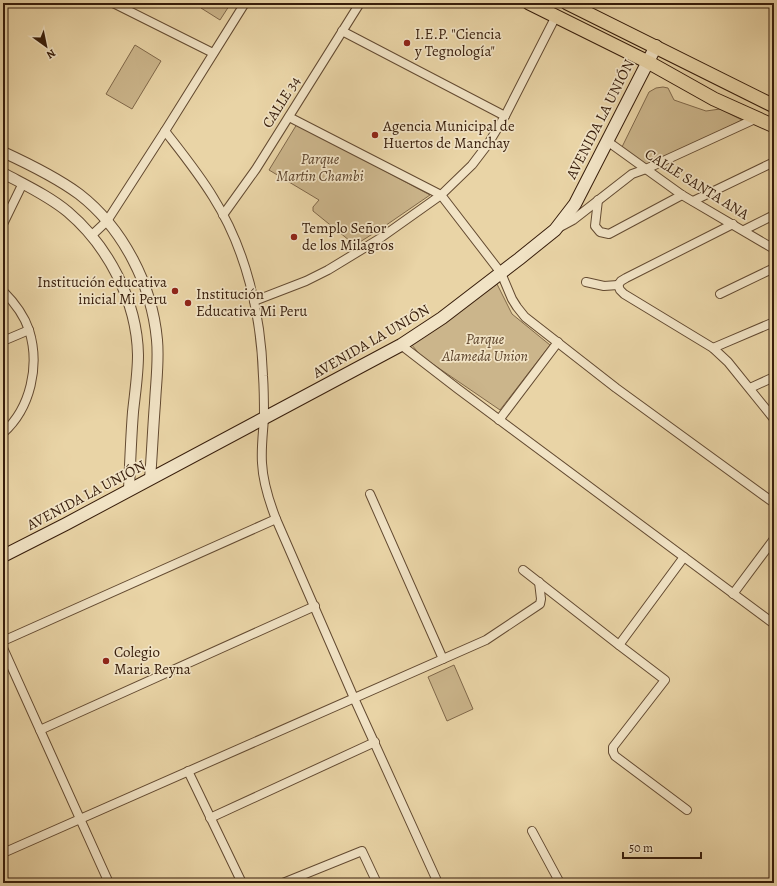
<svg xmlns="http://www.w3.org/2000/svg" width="777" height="886" font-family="Alegreya,serif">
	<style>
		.green { fill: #cbb58b; stroke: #80684a }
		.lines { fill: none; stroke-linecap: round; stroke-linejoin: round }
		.minor-casing { stroke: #634a31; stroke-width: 10 }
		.tertiary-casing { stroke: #634a31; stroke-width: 12 }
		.secondary-casing { stroke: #361c0a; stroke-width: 14 }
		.primary-casing { stroke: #361c0a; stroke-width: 15 }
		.minor { stroke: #f1e3c5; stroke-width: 8 }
		.tertiary { stroke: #f1e3c5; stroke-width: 10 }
		.secondary { stroke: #f1e3c5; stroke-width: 12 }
		.primary { stroke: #e9d4a6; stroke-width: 13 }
		.poi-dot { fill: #8f2418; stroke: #f1e3c5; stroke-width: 1.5 }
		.labels { text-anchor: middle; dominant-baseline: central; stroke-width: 3.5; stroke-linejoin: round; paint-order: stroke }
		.poi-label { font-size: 15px; fill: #361c0a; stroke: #f1e3c5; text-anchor: start }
		.street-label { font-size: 15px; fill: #361c0a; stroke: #f1e3c5 }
		.park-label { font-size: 15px; font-style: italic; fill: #5b422a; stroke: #f1e3c5 }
	</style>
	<rect width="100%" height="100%" fill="#e9d4a6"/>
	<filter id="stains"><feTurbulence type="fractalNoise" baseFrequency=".005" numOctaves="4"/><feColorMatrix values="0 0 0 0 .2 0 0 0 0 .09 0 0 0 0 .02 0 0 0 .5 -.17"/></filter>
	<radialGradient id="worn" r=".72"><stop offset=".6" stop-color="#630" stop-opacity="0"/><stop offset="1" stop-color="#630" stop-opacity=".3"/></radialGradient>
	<g class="green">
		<path d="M 204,3 L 231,3 L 220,20 L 201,8 Z"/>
		<path d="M 135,45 L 161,61 L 132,109 L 106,94 Z"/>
		<path d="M 663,87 L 668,88 L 674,100 L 706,111 L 720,109 L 742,120 L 649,166 L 621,149 L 649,92 L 656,88 Z"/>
		<path d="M 297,124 L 430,195 L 379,230 L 355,245 L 313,211 L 313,207 L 319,200 L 269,170 Z"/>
		<path d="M 497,284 L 512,314 L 550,345 L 500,410 L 421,356 L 411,344 Z"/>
		<path d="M 454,665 L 473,709 L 447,721 L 428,677 Z"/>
	</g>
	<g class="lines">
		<defs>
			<g id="minor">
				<path d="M 113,3 L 213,53"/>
				<path d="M 772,3 L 774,4"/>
				<path d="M 342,31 L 505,116"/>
				<path d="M 289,117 L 441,195 L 501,273 L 512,299 L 517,307 L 525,317 L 616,388 L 774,503"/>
				<path d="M 165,131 C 182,153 199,174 213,197 C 246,249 261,314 263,376 C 264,390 264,404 264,418 C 263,433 261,448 262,463 C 263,483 269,501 276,519 L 354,698 L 438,883"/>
				<path d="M 607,141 L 682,195 L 774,249"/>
				<path d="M 598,200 L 595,226 L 600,232 L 609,234 L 682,195"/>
				<path d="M 693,201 L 774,162"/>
				<path d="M 223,215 L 256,169 L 360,3"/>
				<path d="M 3,224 L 23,183"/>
				<path d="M 560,227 L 573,220 L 632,174 L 646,169 L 755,119"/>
				<path d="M 744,230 L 774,215"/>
				<path d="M 91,236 L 107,221 L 165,131 L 245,3"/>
				<path d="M 586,282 L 604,286 L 618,285"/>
				<path d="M 618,285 L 620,290 L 624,294 L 713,348 L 728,362 L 774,419"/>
				<path d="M 618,285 L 621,281 L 626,278 L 733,224"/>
				<path d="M 3,291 C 14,302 24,315 29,330 C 40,365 31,408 3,433"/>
				<path d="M 720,294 L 774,268"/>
				<path d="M 254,301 L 306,281 L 328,270 L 379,239 L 441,195 L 472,165 L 488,144 L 505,116 L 556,16"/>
				<path d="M 3,341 L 29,330"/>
				<path d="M 401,345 L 458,389 L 774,624"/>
				<path d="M 713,348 L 774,322"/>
				<path d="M 750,388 L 774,377"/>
				<path d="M 499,420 L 558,342"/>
				<path d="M 370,494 L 443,659"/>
				<path d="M 523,570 L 619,645 L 665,680 L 613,747 L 613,752 L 615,756 L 687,810"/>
				<path d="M 733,594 L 774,539"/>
				<path d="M 3,641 L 276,519"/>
				<path d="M 619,645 L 684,557"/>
				<path d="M 3,648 L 109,883"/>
				<path d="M 40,730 L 315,606"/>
				<path d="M 188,771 L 242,883"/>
				<path d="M 210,818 L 375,742"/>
				<path d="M 532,831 L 560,883"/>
				<path d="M 3,853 L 486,640 L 540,604 L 541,599 L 539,582"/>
				<path d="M 283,883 L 362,851 L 377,883"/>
			</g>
			<g id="tertiary">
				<path d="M 3,152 C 29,164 56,177 79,194 C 123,228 152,285 157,340 C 159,361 156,382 155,403 C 153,428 152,454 150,479"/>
				<path d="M 3,173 C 25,185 49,196 68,212 C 108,246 137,301 138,355 C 138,374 135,393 133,412 C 131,438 130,464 129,490"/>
			</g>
			<path id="secondary" d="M 3,556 L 66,524 L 401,345 L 442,318 L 519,259 L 555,230 L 575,204 L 656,46"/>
			<g id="primary">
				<path d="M 529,3 L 648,62 L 714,99 L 774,126"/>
				<path d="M 567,3 L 774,106"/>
			</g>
		</defs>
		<use href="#minor" class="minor-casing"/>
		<use href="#tertiary" class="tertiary-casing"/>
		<use href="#secondary" class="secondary-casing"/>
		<use href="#primary" class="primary-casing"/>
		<use href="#minor" class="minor"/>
		<use href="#tertiary" class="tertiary"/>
		<use href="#secondary" class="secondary"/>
		<use href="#primary" class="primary"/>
	</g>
	<g class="poi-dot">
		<circle cx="407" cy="43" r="4"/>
		<circle cx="375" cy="135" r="4"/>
		<circle cx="294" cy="237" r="4"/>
		<circle cx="175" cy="291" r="4"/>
		<circle cx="188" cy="303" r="4"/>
		<circle cx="106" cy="661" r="4"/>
	</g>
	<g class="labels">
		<g class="poi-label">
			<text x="415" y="34">I.E.P. "Ciencia<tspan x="415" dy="17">y Tegnología"</tspan></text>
			<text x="383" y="126">Agencia Municipal de<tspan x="383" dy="17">Huertos de Manchay</tspan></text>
			<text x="302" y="228">Templo Señor<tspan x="302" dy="17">de los Milagros</tspan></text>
			<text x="167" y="282" text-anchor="end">Institución educativa<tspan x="167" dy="17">inicial Mi Peru</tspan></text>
			<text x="196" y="294">Institución<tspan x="196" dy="17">Educativa Mi Peru</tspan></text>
			<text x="114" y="652">Colegio<tspan x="114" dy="17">Maria Reyna</tspan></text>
		</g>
		<g class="street-label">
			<text transform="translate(281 102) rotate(-58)">CALLE 34</text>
			<text transform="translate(600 119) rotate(-63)">AVENIDA LA UNIÓN</text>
			<text transform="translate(697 184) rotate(32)">CALLE SANTA ANA</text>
			<text transform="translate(371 341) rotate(-30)">AVENIDA LA UNIÓN</text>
			<text transform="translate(86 495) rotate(-28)">AVENIDA LA UNIÓN</text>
		</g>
		<g class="park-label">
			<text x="320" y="159">Parque<tspan x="320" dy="17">Martin Chambi</tspan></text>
			<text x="485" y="339">Parque<tspan x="485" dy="17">Alameda Union</tspan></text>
		</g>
	</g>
	<rect width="777" height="886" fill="none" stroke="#e9d4a6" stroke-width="16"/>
	<rect x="4" y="4" width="769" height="878" fill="none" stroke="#361c0a" stroke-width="2"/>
	<rect x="8" y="8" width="761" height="870" fill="none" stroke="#361c0a"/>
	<g transform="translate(46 46) rotate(147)" stroke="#f1e3c5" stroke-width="3" paint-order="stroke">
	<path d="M0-3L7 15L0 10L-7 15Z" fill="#361c0a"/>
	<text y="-6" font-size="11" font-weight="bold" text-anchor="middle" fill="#361c0a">N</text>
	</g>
	<path d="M623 852v6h78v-6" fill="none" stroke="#361c0a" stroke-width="2"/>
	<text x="629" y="852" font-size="12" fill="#361c0a" stroke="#f1e3c5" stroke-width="3" paint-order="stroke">50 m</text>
	<rect width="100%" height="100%" filter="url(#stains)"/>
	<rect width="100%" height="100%" fill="url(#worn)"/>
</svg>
